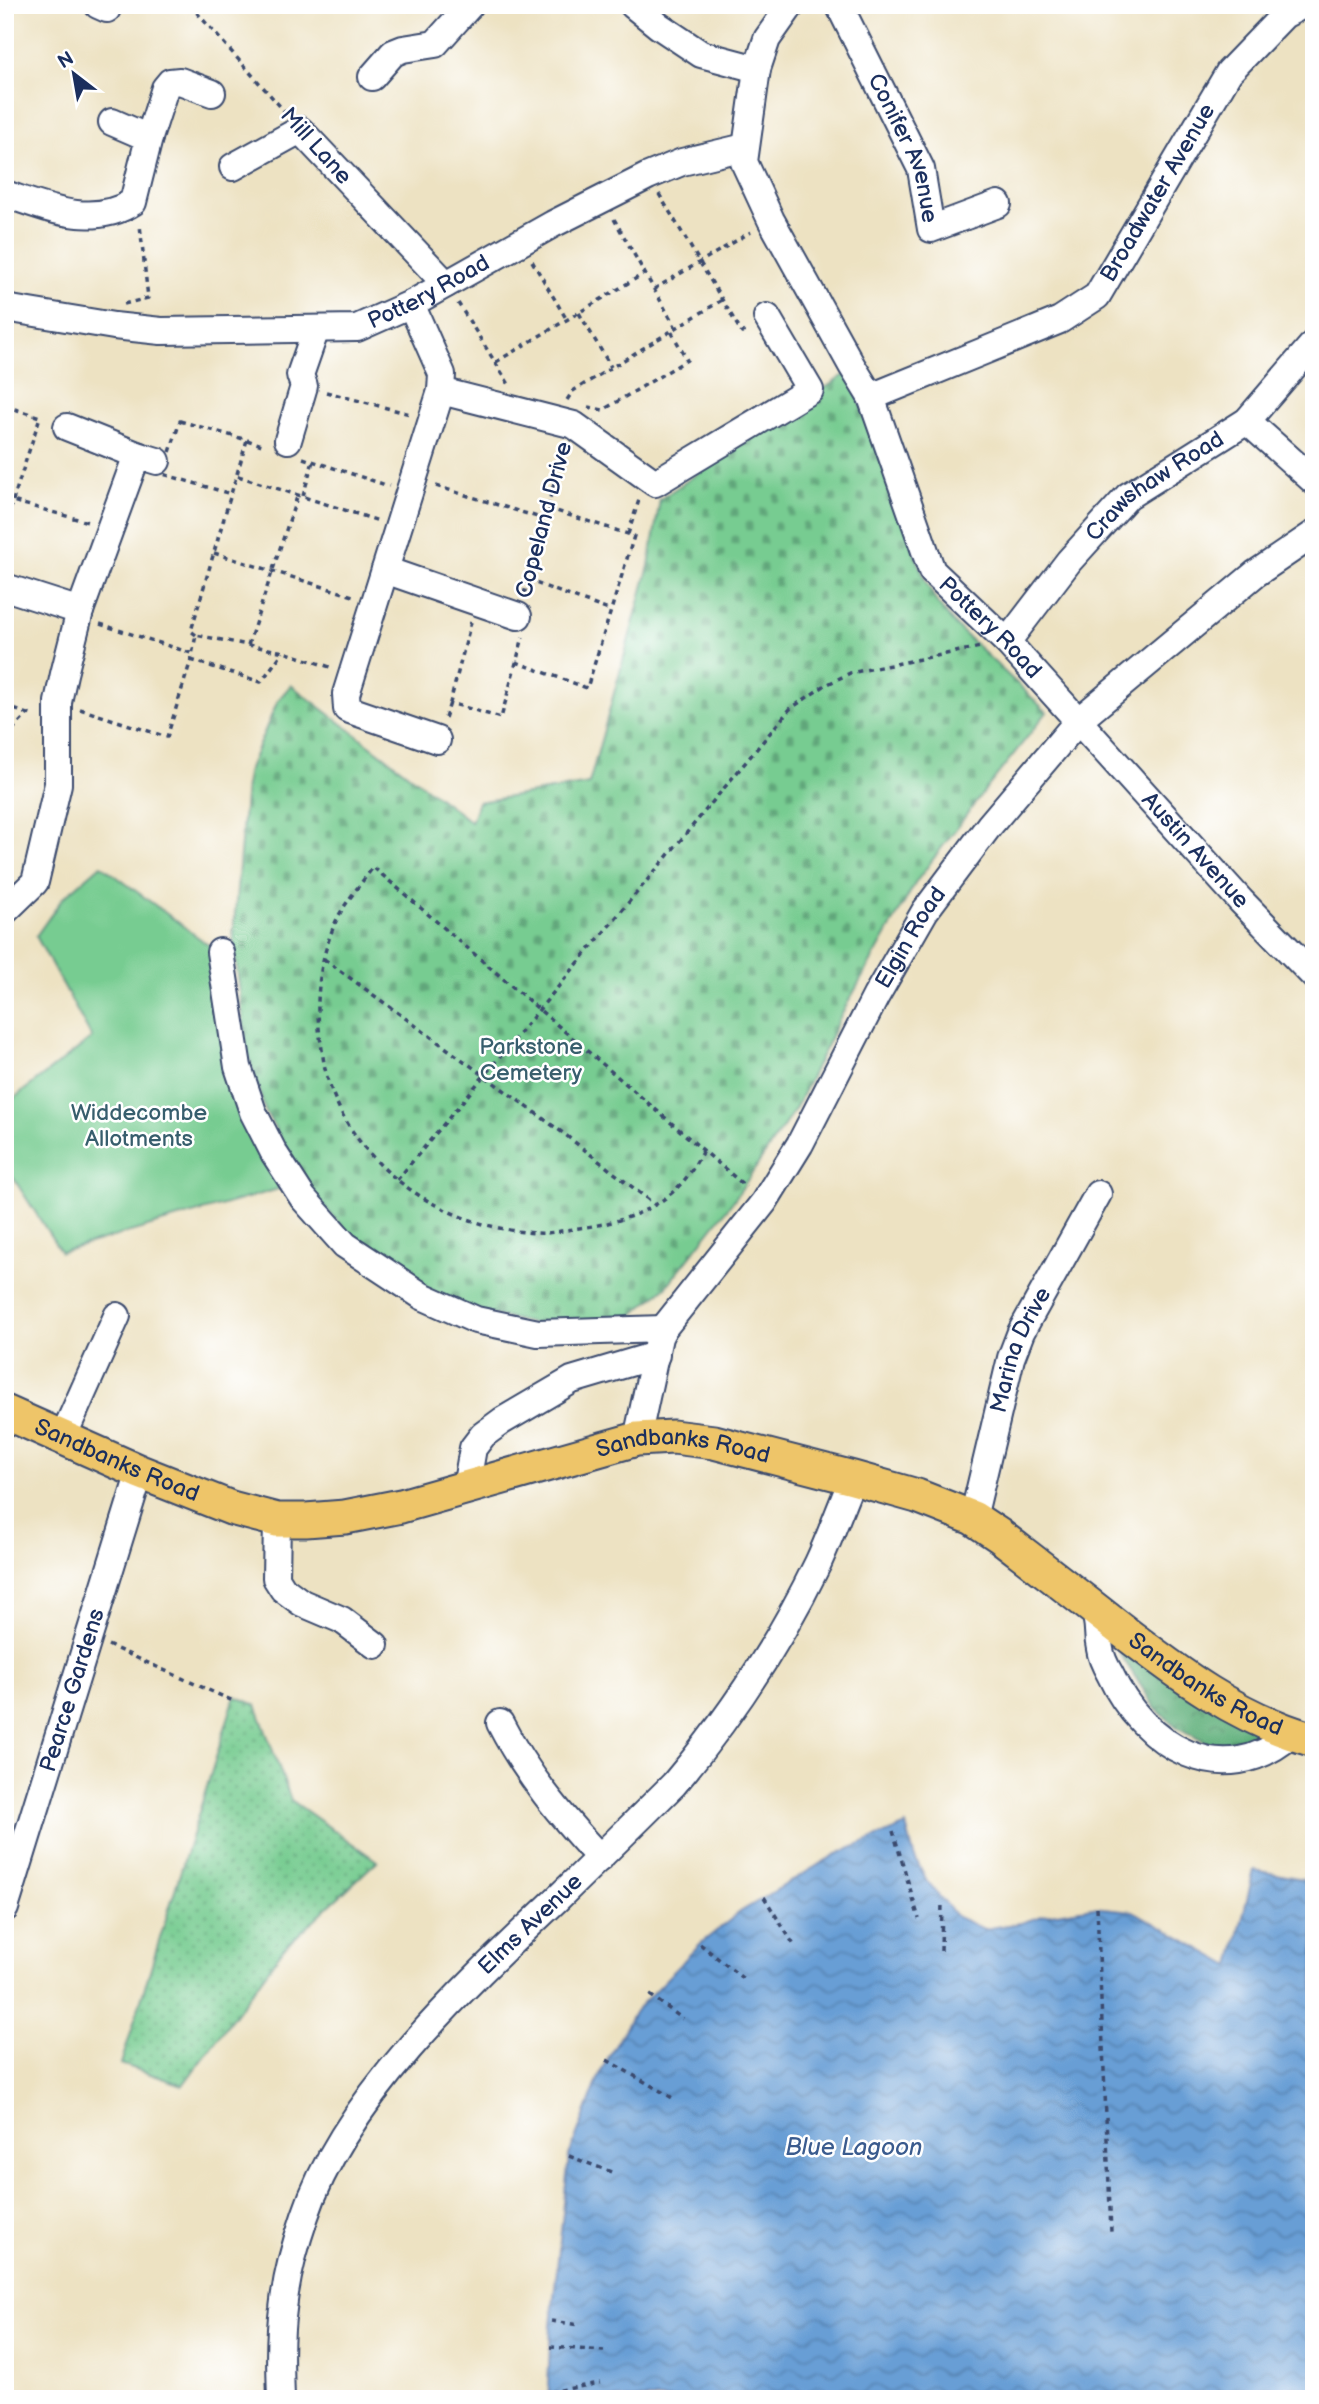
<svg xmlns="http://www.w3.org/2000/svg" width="1319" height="2404" font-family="'Balsamiq Sans',sans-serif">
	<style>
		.forest { fill: url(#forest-crowns); stroke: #3e706c; stroke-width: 2 }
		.cemetery { fill: url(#cemetery-stones); stroke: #497e78; stroke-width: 2 }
		.park { fill: url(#park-dots); stroke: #497e78; stroke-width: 2 }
		.garden { fill: #77cc91; stroke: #497e78; stroke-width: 2 }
		.water { fill: url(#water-waves); stroke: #42669a; stroke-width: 2 }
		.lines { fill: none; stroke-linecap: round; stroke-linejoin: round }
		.minor-casing { stroke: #3a4a6d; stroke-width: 30 }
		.major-casing { stroke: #3a4a6d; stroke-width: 37 }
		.path { stroke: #3a4a6d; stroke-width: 3.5; stroke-dasharray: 5 5; stroke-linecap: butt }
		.minor { stroke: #fff; stroke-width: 26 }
		.major { stroke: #eec569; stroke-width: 33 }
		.labels { text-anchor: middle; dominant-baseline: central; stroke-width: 5; stroke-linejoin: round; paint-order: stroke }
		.street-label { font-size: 23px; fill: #1b2f5e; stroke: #fff }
		.park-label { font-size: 23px; fill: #375e6d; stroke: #fff }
		.water-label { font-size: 24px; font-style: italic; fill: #3a5b8e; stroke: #fff }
	</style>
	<defs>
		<pattern id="forest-crowns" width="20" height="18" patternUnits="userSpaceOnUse" patternTransform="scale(1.75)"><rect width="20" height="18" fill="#61b07b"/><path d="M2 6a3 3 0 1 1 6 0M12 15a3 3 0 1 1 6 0" fill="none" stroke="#4f9068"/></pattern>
		<pattern id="cemetery-stones" width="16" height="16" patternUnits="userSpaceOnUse" patternTransform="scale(1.75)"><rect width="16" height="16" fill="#77cc91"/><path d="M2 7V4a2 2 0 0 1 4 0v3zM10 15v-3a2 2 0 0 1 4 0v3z" fill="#61a67a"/></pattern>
		<pattern id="park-dots" width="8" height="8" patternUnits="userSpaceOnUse" patternTransform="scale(1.75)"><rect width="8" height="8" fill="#77cc91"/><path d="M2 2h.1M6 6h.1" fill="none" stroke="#61a67a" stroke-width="1.8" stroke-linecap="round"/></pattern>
		<pattern id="water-waves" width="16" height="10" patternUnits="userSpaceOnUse" patternTransform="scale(1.75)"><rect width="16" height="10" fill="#689ed5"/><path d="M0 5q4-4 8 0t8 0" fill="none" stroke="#5581b0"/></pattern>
	</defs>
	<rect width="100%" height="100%" fill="#fff"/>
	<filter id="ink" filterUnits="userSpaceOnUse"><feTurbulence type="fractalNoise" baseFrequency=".0143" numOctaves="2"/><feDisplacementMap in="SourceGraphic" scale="14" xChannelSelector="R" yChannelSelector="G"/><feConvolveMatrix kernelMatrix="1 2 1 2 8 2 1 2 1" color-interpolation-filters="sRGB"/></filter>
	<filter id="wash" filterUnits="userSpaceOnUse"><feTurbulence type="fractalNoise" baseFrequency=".00686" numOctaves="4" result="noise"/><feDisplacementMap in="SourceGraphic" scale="28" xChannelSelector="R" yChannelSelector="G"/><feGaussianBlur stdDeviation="1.57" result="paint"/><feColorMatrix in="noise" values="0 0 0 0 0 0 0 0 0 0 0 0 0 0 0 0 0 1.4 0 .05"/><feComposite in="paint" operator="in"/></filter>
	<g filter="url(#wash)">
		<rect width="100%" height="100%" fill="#ede2c2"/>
		<path class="forest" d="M 1124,1649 L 1252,1728 L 1254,1737 L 1250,1744 L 1206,1743 L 1177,1727 L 1156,1709 L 1119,1652 Z"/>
		<path class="cemetery" d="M 849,372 L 925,580 L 937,603 L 955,625 L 1047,712 L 976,802 L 916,882 L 846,1006 L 795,1109 L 734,1200 L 666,1287 L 621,1325 L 540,1325 L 480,1312 L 430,1290 L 346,1230 L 311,1193 L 265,1110 L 247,1050 L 233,936 L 247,773 L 278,700 L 291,685 L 471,822 L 478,802 L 589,784 L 649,566 L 660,499 Z"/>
		<path class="park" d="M 235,1696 L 256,1705 L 291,1800 L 377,1861 L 284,1948 L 183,2085 L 121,2064 Z"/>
		<path class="garden" d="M 101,865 L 214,949 L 282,1188 L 61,1252 L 5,1165 L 5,1105 L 92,1038 L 36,936 L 63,898 Z"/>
		<path class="water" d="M 906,1825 L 914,1856 L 927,1882 L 957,1917 L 984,1929 L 1021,1923 L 1045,1915 L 1092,1907 L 1133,1911 L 1231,1966 L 1254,1870 L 1314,1881 L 1314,2399 L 551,2399 L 548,2385 L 551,2325 L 569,2156 L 602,2069 L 635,2011 L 700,1944 L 740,1912 L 835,1855 Z"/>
	</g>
	<g filter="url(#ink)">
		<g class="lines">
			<defs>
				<g id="minor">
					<path d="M 98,5 L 107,9"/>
					<path d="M 633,5 L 659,26 L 701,54 L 757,69"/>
					<path id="s1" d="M 791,5 L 767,39 L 757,69 L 744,162 L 771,220 L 852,366 L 871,397 L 932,571 L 1007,642 L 1241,901 L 1314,976"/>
					<path id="s2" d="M 839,5 L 921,169 L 931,229 L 998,204"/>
					<path d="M 372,77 L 393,53 L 403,49 L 435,44 L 470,5"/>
					<path d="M 112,122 L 149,138"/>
					<path d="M 233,167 L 300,130 L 446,284"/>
					<path d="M 5,194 C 47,208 92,228 133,202 L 149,138 L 165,88 L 170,82 L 180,81 L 212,93"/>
					<path d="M 411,304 L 442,374 L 441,391 L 346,694 L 347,709 L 437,740"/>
					<path id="s3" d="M 5,308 L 114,326 L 161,331 L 357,328 L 411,304 L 553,224 L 648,176 L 682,162 L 745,147"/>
					<path d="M 441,391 L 574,425 L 655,483 L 810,390 L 767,317"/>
					<path id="s4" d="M 871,397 L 1060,320 L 1097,296 L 1229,72 L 1284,15 L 1303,5"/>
					<path d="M 1247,421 L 1314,481"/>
					<path d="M 67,427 L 137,455"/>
					<path d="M 288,440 L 304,386 L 300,375 L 316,329"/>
					<path d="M 385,570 L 518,616"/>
					<path d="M 5,587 L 80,611"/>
					<path id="s5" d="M 1007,642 L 1069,561 L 1128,496 L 1247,421 L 1314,343"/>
					<path d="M 5,911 L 35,882 L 58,784 L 58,702 L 64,674 L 80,611 L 137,455 L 157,461"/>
					<path d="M 220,952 L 238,1067 L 253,1112 L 274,1153 L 303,1198 L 345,1245 L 422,1296 L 476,1320 L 538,1333 L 663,1329"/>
					<path d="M 63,1437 L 117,1316"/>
					<path id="s6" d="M 637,1439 L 659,1337 L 663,1329 L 764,1202 L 800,1144 L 876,996 L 925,911 L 989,826 L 1078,721 L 1255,574 L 1314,534"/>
					<path d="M 466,1488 L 473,1448 L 483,1435 L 502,1421 L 572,1380 L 656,1355"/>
					<path id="s7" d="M 973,1518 L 1011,1358 L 1021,1332 L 1098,1194"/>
					<path d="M 277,1520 L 276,1578 L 283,1589 L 302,1603 L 342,1620 L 375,1645"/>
					<path d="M 1093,1607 C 1101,1627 1096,1631 1100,1649 C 1101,1657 1106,1667 1110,1674 C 1143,1746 1223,1794 1292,1734"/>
					<path d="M 500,1723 C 526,1774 561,1816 600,1858"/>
					<path id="s8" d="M 5,1908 L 140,1472"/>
					<path id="s9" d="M 281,2399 C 280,2369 279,2338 283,2309 C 286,2278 295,2245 305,2216 C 344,2098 468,1983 557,1899 C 596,1861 635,1823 674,1784 C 731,1716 780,1642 818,1563 C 831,1535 841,1506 853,1478"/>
				</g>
				<g id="major">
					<path id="s10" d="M 5,1412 L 140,1472 L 231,1508 L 277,1520 L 306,1520 L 345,1517 L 401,1506 L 637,1439 L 673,1437 L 714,1442 L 853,1478 L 917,1496 L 973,1518 L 1000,1536 C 1039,1566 1077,1595 1115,1625 C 1177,1673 1238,1719 1314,1740"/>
				</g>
			</defs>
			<use href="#minor" class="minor-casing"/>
			<use href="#major" class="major-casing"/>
			<g class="path">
				<path d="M 190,5 L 286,113"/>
				<path d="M 659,194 L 742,333 L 747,329"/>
				<path d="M 614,219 L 676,328"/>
				<path d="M 532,261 L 567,320"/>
				<path d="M 654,289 L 751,232"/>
				<path d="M 458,303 L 510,386"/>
				<path d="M 124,304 L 148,298 L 140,225"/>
				<path d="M 579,313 L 611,367"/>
				<path d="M 496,362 L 645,273"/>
				<path d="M 326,392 L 410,414"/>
				<path d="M 567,400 L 573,391 L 722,300"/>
				<path d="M 5,406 L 40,417 L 5,525"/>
				<path d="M 588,407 L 603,410 L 687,360 L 671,331"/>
				<path d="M 180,421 L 247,440 L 231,494 L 163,474 Z"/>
				<path d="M 247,440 L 265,446"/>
				<path d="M 303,458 L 389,486"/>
				<path d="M 238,476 L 379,521"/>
				<path d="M 436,486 L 544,519"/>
				<path d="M 303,496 L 313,461"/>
				<path d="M 5,499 L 88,522"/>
				<path d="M 628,534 L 639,500"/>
				<path d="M 214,553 L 353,596"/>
				<path d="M 527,580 L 611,611"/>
				<path d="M 524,594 L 564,446"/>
				<path d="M 471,622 L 450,703 L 501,718 L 523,637"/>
				<path d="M 100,624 L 191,653"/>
				<path d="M 196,635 L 191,631 L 231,494"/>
				<path d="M 248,645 L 298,494"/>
				<path d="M 191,660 L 261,682 L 283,652"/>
				<path d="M 516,662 L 587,688 L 634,536 L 547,508"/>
				<path d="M 5,706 L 28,714"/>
				<path d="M 80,709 L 167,737 L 191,660 L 196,635 L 284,652 L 330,667"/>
				<path d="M 445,718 L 450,703"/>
				<path d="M 5,737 L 28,714 L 35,716"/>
				<path d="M 324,959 L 563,1133 L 654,1204"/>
				<path d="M 703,1151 C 697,1160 693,1170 686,1178 C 660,1211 619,1223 579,1228 C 565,1230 550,1234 537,1233 C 445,1228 356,1170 328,1080 C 324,1068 323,1055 321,1043 C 314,1002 319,958 337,919 C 346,901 361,884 373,867 L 746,1187"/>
				<path d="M 397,1180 L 790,709 L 824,686 L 850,673 L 981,647"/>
				<path d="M 108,1645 L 233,1701"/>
				<path d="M 893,1831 L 919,1919"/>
				<path d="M 764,1897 L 794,1945"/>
				<path d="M 1097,1907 L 1111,2232"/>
				<path d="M 700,1944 L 746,1981"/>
				<path d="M 941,1951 L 942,1902"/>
				<path d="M 650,1995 L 683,2019"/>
				<path d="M 607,2060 L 676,2100"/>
				<path d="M 569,2156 L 614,2173"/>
				<path d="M 551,2321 L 580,2325"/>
				<path d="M 550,2347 L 604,2351"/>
				<path d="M 550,2392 L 600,2383"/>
			</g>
			<use href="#minor" class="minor"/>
			<use href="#major" class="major"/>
		</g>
	</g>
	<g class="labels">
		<g class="street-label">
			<text transform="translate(316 146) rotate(48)">Mill Lane</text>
			<text stroke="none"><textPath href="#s2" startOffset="158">Conifer Avenue</textPath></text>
			<text stroke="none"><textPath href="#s4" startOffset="368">Broadwater Avenue</textPath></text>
			<text stroke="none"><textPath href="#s3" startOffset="434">Pottery Road</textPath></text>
			<text stroke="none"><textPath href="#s5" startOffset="217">Crawshaw Road</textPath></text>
			<text transform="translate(544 520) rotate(-75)">Copeland Drive</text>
			<text stroke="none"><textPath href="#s1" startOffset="700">Pottery Road</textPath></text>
			<text stroke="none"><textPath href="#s1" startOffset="1003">Austin Avenue</textPath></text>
			<text stroke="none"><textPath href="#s6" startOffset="578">Elgin Road</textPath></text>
			<text stroke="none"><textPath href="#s7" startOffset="175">Marina Drive</textPath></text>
			<text stroke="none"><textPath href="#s10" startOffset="710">Sandbanks Road</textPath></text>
			<text stroke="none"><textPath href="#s10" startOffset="122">Sandbanks Road</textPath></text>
			<text stroke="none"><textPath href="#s10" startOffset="1298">Sandbanks Road</textPath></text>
			<text stroke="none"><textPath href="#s8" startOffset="228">Pearce Gardens</textPath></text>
			<text stroke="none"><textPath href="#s9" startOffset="558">Elms Avenue</textPath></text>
		</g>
		<g class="park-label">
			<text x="531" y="1047">Parkstone<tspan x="531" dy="26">Cemetery</tspan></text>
			<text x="139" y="1113">Widdecombe<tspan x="139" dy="26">Allotments</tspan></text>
		</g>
		<g class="water-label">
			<text x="854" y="2147">Blue Lagoon</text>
		</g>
	</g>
	<rect width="1319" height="2404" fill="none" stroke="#fff" stroke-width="28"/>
	<g transform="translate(74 74) rotate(329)" stroke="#ffffff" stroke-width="5" paint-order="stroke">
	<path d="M0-5L12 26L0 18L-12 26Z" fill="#1b2f5e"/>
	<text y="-10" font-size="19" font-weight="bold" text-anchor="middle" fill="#1b2f5e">N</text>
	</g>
</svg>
